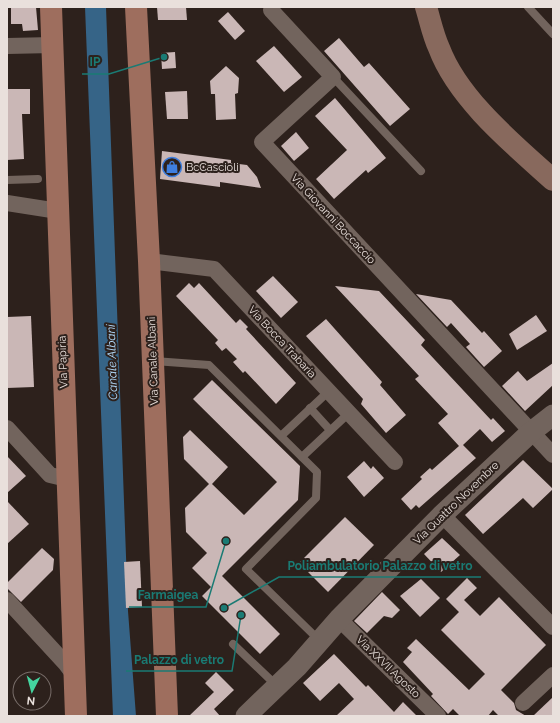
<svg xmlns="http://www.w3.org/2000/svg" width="560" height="723" viewBox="0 0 560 723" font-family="Raleway,sans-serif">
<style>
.water{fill:#366487}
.building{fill:#cab7b6}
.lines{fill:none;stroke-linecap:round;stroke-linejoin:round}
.service{stroke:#72645d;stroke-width:8}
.minor{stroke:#72645d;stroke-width:16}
.tertiary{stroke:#72645d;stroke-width:21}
.secondary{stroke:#88695d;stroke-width:22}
.primary{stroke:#9e6e5e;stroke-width:22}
.labels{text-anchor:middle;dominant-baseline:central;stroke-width:4;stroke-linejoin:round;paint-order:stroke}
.poi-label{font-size:11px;fill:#e9e0dc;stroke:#2d211c;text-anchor:start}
.street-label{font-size:11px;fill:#e9e0dc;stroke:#2d211c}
.water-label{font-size:12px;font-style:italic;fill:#b4ddfe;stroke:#2d211c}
.leader{fill:none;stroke:#1a7b74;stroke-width:1.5}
.callout-dot{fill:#1a7b74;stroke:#2d211c;stroke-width:1.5}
.callout-label{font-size:12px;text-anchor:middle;font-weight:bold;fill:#1a7b74;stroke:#2d211c;stroke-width:4;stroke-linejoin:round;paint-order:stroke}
</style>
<rect width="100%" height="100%" fill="#2d211c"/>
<polygon class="water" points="85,7 106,7 128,611 136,716 113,716"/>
<g class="building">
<polygon points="36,7 38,30 23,31 22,24 11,24 11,8"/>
<polygon points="157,7 186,7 187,20 158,20"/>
<polygon points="228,12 245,31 235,40 218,21"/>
<polygon points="339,38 364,67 369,63 410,109 390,126 324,51"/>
<polygon points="274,46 302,77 284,92 256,61"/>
<polygon points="175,52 176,68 162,69 161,53"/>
<polygon points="226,66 239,78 238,93 235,94 236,119 216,120 215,94 211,94 210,81"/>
<polygon points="7,89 30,89 30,114 22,114 24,159 7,160"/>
<polygon points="187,91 188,119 167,119 165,92"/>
<polygon points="335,98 386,158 368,173 366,170 334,199 316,179 347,150 315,116"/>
<polygon points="296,132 309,148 294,161 281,146"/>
<polygon points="162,151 231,160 231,163 247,165 257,177 261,188 220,182 220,187 160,179"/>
<polygon points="273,276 298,302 281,318 256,291"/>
<polygon points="189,283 194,288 199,283 236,323 240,319 248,327 246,329 296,383 276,404 245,371 243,373 233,362 237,359 226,348 222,351 215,343 218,340 176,296"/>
<polygon points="335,286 379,291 425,340 421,345 491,420 493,418 505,431 492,442 480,429 463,445 476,458 419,508 416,505 411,510 401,499 422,479 420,477 430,468 432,470 459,446 438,423 448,414 415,379 419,376"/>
<polygon points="416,294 451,300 482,333 484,331 502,351 484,367 466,347 470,344 451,323 447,327"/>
<polygon points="536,315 547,331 517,350 509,334"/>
<polygon points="31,316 34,387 7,388 7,317"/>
<polygon points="326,319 382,382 380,385 406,415 386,433 361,404 363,399 306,336"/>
<polygon points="553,363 553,385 525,411 502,386 518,371 527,381"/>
<polygon points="212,380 300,466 298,500 222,576 280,634 260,654 202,596 211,587 192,568 207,553 186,532 185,508 209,484 184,459 183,437 190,430 228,467 212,484 244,515 277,482 193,399"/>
<polygon points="7,456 26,476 7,493"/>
<polygon points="523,460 553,489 533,508 523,498 483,534 465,515"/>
<polygon points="364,461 371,469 373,466 384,478 364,497 347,477"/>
<polygon points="7,501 29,524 7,544"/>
<polygon points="345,517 374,545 328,592 299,563"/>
<polygon points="442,538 460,555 441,572 424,554"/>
<polygon points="42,548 54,559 53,570 21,602 7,588 7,583"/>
<polygon points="140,561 142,607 126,608 124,562"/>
<polygon points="467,578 477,588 464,600 480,616 499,597 546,645 501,690 514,703 516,710 526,716 499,716 493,710 488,716 460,716 453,709 448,714 431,696 433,694 403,662 412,652 407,648 416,639 469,690 485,674 441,630 459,612 446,599"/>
<polygon points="421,579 440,598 420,617 400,596"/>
<polygon points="382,592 400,610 392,618 384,616 367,633 354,621"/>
<polygon points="334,654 366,687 368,685 394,712 403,702 417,716 336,716 354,699 339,683 320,701 303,683"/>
<polygon points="216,672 234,690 214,709 220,716 189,716 214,692 205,683"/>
<polygon points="553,697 553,716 533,716"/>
</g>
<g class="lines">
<g class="service">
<polyline points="528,7 553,34"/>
<polyline points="333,77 421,171"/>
<polyline points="7,180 38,179"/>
<polyline points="154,361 209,365 317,472 316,498 246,569 320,641"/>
<polyline points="310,408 330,430"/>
<polyline points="281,436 329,391"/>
<polyline points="302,457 349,413"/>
<polyline points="233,644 277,686"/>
</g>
<g class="minor">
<polyline points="271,10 333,77 262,142 553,455"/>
<polyline points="7,46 53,45"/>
<polyline points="7,203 58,211"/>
<polyline points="149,261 214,269 395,462"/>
<polyline points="7,428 50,475 67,479"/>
<polyline points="442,515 553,627"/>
<polyline points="7,600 65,663 74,675"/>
<polyline points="339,619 438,716"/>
<polyline points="523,703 553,675"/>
</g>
<polyline class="tertiary" points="246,716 297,667 339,619 442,515 530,433 553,415"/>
<path class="secondary" d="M426,7C430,20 433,35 439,48C458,99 513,144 553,180"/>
<g class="primary">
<polyline points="51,7 76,716"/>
<polyline points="136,7 149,261 167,716"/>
</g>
</g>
<defs>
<symbol id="shop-ring" viewBox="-11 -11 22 22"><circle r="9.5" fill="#2d211c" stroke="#3f7fe0" stroke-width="1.5"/><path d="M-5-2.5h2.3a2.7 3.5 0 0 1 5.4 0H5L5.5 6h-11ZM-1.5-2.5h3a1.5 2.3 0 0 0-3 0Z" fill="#3f7fe0"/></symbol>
</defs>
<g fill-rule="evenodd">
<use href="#shop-ring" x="161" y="156" width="22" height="22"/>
</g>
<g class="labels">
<g class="poi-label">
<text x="186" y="167">BcCascioli</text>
</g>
<g class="street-label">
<text transform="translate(333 219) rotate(47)">Via Giovanni Boccaccio</text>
<text transform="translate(282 342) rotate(47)">Via Bocca Trabaria</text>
<text transform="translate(153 361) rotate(-92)">Via Canale Albani</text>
<text transform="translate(63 362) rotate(-92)">Via Papiria</text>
<text transform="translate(456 503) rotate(-44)">Via Quattro Novembre</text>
<text transform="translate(388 667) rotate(44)">Via XXVII Agosto</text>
</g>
<g class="water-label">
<text transform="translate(112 362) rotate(-92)">Canale Albani</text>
</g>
</g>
<path class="leader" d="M164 57L109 74H82M224 608L279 577H481M226 541L206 607H129M241 615L232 671H126"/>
<g class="callout-dot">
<circle cx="164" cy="57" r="4"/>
<circle cx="224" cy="608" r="4"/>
<circle cx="226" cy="541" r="4"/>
<circle cx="241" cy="615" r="4"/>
</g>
<g class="callout-label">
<text x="95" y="66">IP</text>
<text x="380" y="570">Poliambulatorio Palazzo di vetro</text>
<text x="168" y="599">Farmaigea</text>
<text x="179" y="664">Palazzo di vetro</text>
</g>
<rect width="560" height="723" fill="none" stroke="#e9e0dc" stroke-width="16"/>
<g transform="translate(32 691) rotate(186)"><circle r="19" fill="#2d211c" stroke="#786d69"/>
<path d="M0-3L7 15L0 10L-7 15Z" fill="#44d49f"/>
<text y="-6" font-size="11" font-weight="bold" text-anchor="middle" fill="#e9e0dc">N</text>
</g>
</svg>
